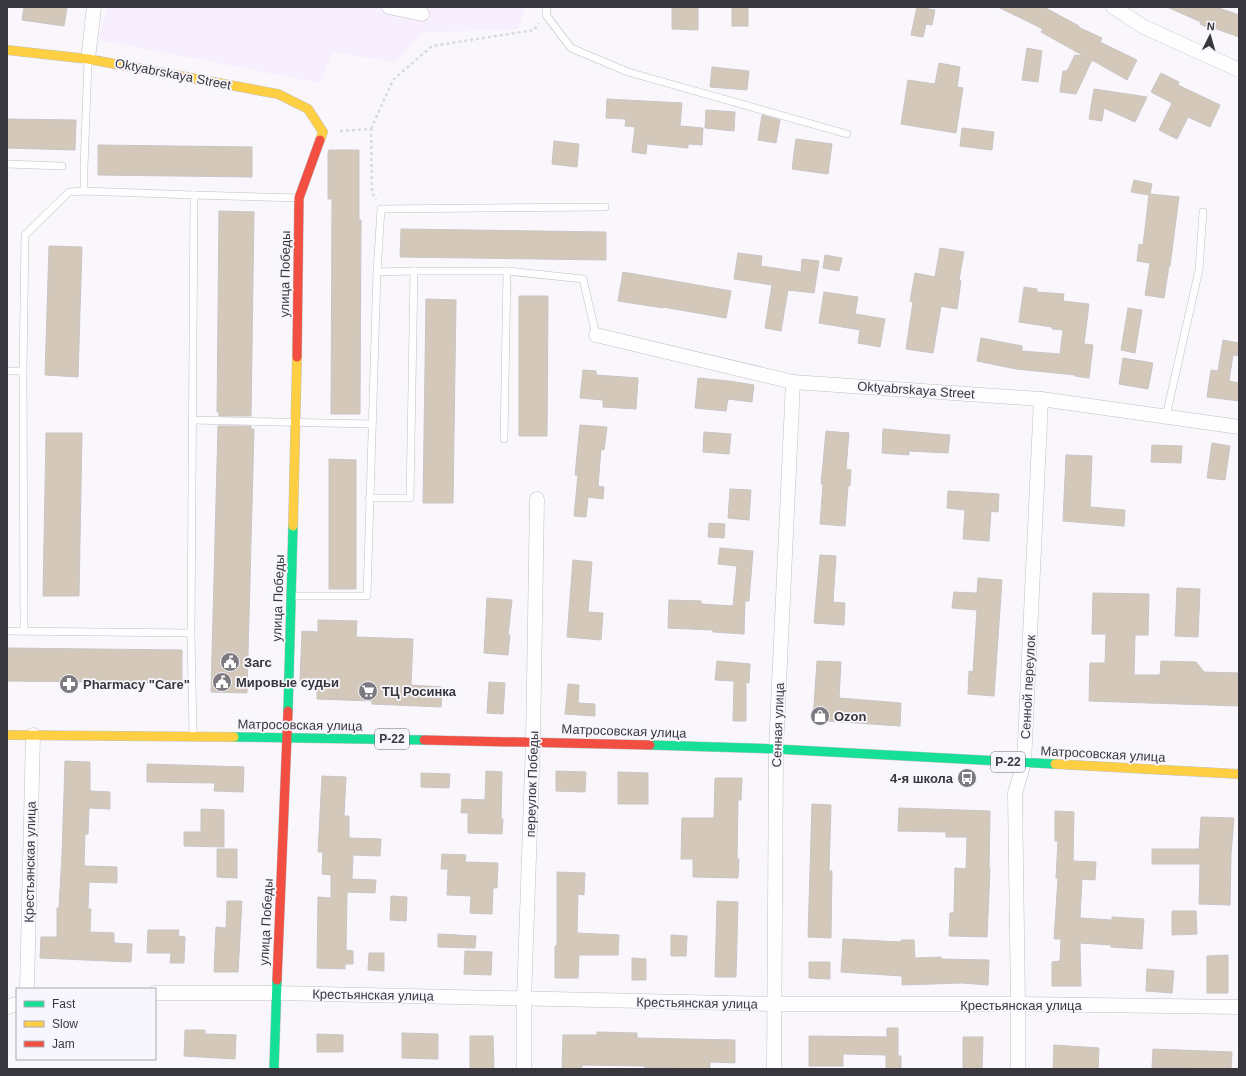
<svg xmlns="http://www.w3.org/2000/svg" width="1246" height="1076" viewBox="0 0 1246 1076" font-family="Arial,sans-serif">
<style>
.industrial{fill:#f7effd}
.building{fill:#d3c8b9;stroke:#c8c5c4}
.lines{fill:none;stroke-linecap:round;stroke-linejoin:round}
.lane-casing{stroke:#c1c0c4;stroke-width:8}
.street-casing{stroke:#c1c0c4;stroke-width:15}
.fast-casing{stroke:#c1c0c4;stroke-width:10}
.slow-casing{stroke:#c1c0c4;stroke-width:10}
.jam-casing{stroke:#c1c0c4;stroke-width:10}
.path{stroke:#dadadc;stroke-width:2.5;stroke-dasharray:3 3;stroke-linecap:butt}
.lane{stroke:#fefeff;stroke-width:7}
.street{stroke:#fefeff;stroke-width:14}
.fast{stroke:#16e098;stroke-width:9}
.slow{stroke:#ffcf43;stroke-width:9}
.jam{stroke:#f24e42;stroke-width:9}
.labels{text-anchor:middle;dominant-baseline:central;stroke-width:3.5;stroke-linejoin:round;paint-order:stroke}
.shield{fill:#f8f6fd;stroke:#727077;stroke-width:1}
.shield-label{font-size:12px;font-weight:bold;fill:#39373e}
.street-label{font-size:13px;fill:#39373e;stroke:#f8f6fd}
.poi-label{font-size:13px;font-weight:bold;fill:#39373e;stroke:#f8f6fd;text-anchor:start}
</style>
<rect width="100%" height="100%" fill="#f9f7fc"/>
<polygon class="industrial" points="107,7 525,7 518,30 422,32 396,63 333,52 320,83 99,40"/>
<g class="building">
<polygon points="24,7 67,7 64,26 22,20"/>
<polygon points="672,7 698,7 698,30 672,29"/>
<rect x="732" y="7" width="16" height="19"/>
<polygon points="917,7 935,10 932,25 926,24 923,37 911,35"/>
<polygon points="998,7 1044,7 1079,26 1078,27 1102,38 1100,42 1137,60 1127,80 1092,60 1076,94 1060,92 1063,71 1067,71 1075,55 1084,56 1041,32 1043,29"/>
<polygon points="1167,7 1216,7 1239,15 1239,37 1211,27 1211,29 1200,24 1201,22"/>
<polygon points="1027,48 1042,51 1038,82 1022,80"/>
<polygon points="939,63 960,67 957,87 963,88 956,133 901,124 908,80 935,84"/>
<polygon points="712,67 749,71 747,90 710,87"/>
<polygon points="1161,73 1179,82 1178,85 1220,105 1210,127 1188,117 1177,139 1159,130 1172,103 1151,92"/>
<polygon points="1094,89 1147,97 1135,122 1104,108 1102,121 1089,119"/>
<polygon points="607,99 682,103 680,126 703,128 702,145 688,144 688,148 647,144 646,154 632,152 635,127 625,126 626,119 606,118"/>
<polygon points="706,110 735,112 734,131 705,128"/>
<polygon points="762,115 780,120 776,143 758,140"/>
<polygon points="7,119 76,120 75,150 7,148"/>
<polygon points="962,128 994,132 992,150 960,146"/>
<polygon points="796,139 832,144 828,174 792,169"/>
<polygon points="554,141 579,144 577,167 552,164"/>
<polygon points="98,145 252,147 252,177 98,175"/>
<polygon points="329,150 359,150 359,220 361,220 360,414 331,414 332,199 328,199 328,153"/>
<polygon points="1134,180 1152,184 1150,194 1179,197 1170,266 1169,266 1164,298 1145,295 1150,263 1137,261 1139,244 1143,245 1149,195 1131,192"/>
<polygon points="219,211 254,212 251,416 219,416 219,412 217,412"/>
<polygon points="401,229 606,232 606,260 400,257"/>
<polygon points="49,246 82,247 78,377 45,375"/>
<polygon points="940,248 964,252 959,280 961,281 957,309 941,306 933,353 906,349 913,302 910,301 915,273 935,277"/>
<polygon points="738,253 762,256 761,266 801,272 802,259 819,261 814,293 788,290 781,331 765,328 772,285 734,279"/>
<polygon points="825,255 842,258 839,271 823,268"/>
<polygon points="623,272 731,291 726,318 663,307 663,308 618,301"/>
<polygon points="1024,287 1037,289 1037,292 1064,294 1063,301 1089,304 1084,344 1093,345 1089,378 1075,376 1075,375 1016,369 977,361 981,338 1022,346 1022,351 1060,354 1063,330 1052,329 1052,327 1019,322"/>
<polygon points="824,292 858,297 855,314 885,319 880,347 858,343 860,330 819,323"/>
<polygon points="519,296 548,296 547,436 519,436"/>
<polygon points="426,299 456,300 453,503 423,503"/>
<polygon points="1128,308 1142,310 1135,353 1121,350"/>
<polygon points="1223,340 1239,343 1237,356 1233,355 1229,381 1239,383 1239,401 1207,397 1211,370 1218,371"/>
<polygon points="1123,358 1153,363 1148,389 1119,384"/>
<polygon points="583,370 596,371 596,375 638,378 636,409 603,407 603,400 580,398"/>
<polygon points="698,378 729,381 754,385 752,402 728,399 726,411 695,408"/>
<polygon points="580,425 607,427 604,450 601,449 598,486 604,487 603,499 588,497 586,517 574,516 578,475 575,475"/>
<polygon points="218,426 251,426 251,429 254,429 247,693 211,692"/>
<polygon points="883,429 950,435 948,453 909,451 909,455 882,453"/>
<polygon points="826,431 849,433 846,469 851,470 850,486 848,486 845,526 820,524 823,484 821,484"/>
<polygon points="704,432 731,434 729,454 703,452"/>
<polygon points="46,433 82,433 79,596 43,596"/>
<polygon points="1212,443 1230,446 1225,480 1207,478"/>
<polygon points="1152,445 1182,446 1181,463 1151,462"/>
<polygon points="1066,455 1092,456 1090,507 1125,510 1124,526 1063,521"/>
<polygon points="329,459 356,460 356,589 329,589"/>
<polygon points="730,489 751,490 749,520 728,518"/>
<polygon points="948,491 999,494 998,512 991,511 989,541 963,539 965,510 947,508"/>
<polygon points="709,523 725,524 724,538 708,537"/>
<polygon points="720,548 753,551 749,601 745,601 744,634 713,632 713,630 668,628 669,600 701,601 701,604 733,606 737,566 718,564"/>
<polygon points="820,555 836,556 833,602 845,603 844,625 814,623"/>
<polygon points="573,560 592,562 588,612 603,613 601,640 567,637"/>
<polygon points="978,578 1002,580 994,696 968,694 969,671 973,672 977,610 952,608 954,592 977,593"/>
<polygon points="1177,588 1200,589 1198,637 1175,636"/>
<polygon points="1093,593 1149,594 1148,635 1135,635 1134,675 1160,675 1161,661 1196,662 1204,672 1239,673 1239,706 1089,701 1090,663 1105,663 1106,634 1092,634"/>
<polygon points="487,598 512,600 508,635 510,635 508,655 484,653"/>
<polygon points="318,620 357,621 356,637 413,639 411,685 442,687 441,707 372,704 372,701 317,699 317,681 300,681 302,631 318,632"/>
<polygon points="7,648 182,650 182,683 7,681"/>
<polygon points="717,661 750,664 749,683 746,682 746,721 733,721 734,681 715,680"/>
<polygon points="817,661 841,662 839,698 901,703 900,726 813,720"/>
<polygon points="489,682 505,683 503,714 487,713"/>
<polygon points="568,684 579,685 578,703 595,704 595,716 565,714"/>
<polygon points="65,761 90,762 90,791 110,792 110,809 89,808 88,834 85,834 84,866 117,867 117,883 89,882 88,909 91,909 90,932 114,933 114,943 132,944 131,962 40,958 41,937 57,937 57,908 59,908 62,854"/>
<polygon points="147,764 244,767 243,792 214,791 215,783 147,782"/>
<polygon points="486,771 502,772 501,819 503,819 502,834 468,833 468,813 461,813 462,799 485,800"/>
<polygon points="556,771 586,772 585,792 556,791"/>
<polygon points="618,772 648,773 648,804 618,804"/>
<polygon points="421,773 450,774 449,788 421,787"/>
<polygon points="322,776 346,777 344,816 349,816 349,838 381,839 380,856 353,855 352,879 376,880 375,893 347,892 346,950 353,951 353,964 345,964 345,969 317,968 318,897 331,898 331,875 322,874 323,852 318,852"/>
<polygon points="715,778 742,778 741,800 738,800 737,859 739,859 738,878 693,877 693,859 681,859 682,818 714,818"/>
<polygon points="812,804 831,805 829,871 832,871 831,938 808,937"/>
<polygon points="899,808 990,811 989,869 990,869 987,937 949,936 950,913 954,913 955,868 966,869 967,837 946,837 946,832 898,831"/>
<polygon points="201,809 224,810 224,847 184,846 184,832 201,832"/>
<polygon points="1055,811 1074,812 1073,861 1096,862 1095,880 1082,879 1080,918 1112,920 1112,917 1144,919 1142,949 1111,947 1111,945 1080,943 1081,986 1052,986 1052,962 1060,961 1061,939 1054,939 1058,878 1056,878 1058,841 1055,841"/>
<polygon points="1201,817 1234,818 1231,854 1230,905 1199,904 1200,864 1152,864 1152,849 1199,849"/>
<polygon points="217,849 237,849 237,878 217,877"/>
<polygon points="442,854 466,855 465,862 498,863 497,888 493,888 492,914 470,913 471,896 447,895 448,869 441,869"/>
<polygon points="557,872 585,873 584,895 578,894 577,933 619,935 618,955 579,955 578,978 555,978 555,946 557,946"/>
<polygon points="391,896 407,897 406,921 390,920"/>
<polygon points="227,901 242,901 238,972 214,972 216,927 226,928"/>
<polygon points="717,901 738,902 736,977 715,977"/>
<polygon points="1172,911 1196,911 1197,934 1172,935"/>
<polygon points="148,930 179,930 178,936 185,937 184,963 170,963 171,953 147,953"/>
<polygon points="438,934 476,936 475,948 438,947"/>
<polygon points="671,935 687,936 686,956 671,956"/>
<polygon points="843,939 901,942 901,940 914,940 915,958 941,957 942,959 989,960 988,985 962,983 902,985 902,976 841,972"/>
<polygon points="465,951 492,952 491,975 464,974"/>
<polygon points="369,953 384,953 384,971 368,970"/>
<polygon points="1228,955 1228,993 1207,993 1207,956"/>
<polygon points="632,958 646,959 646,980 632,980"/>
<polygon points="809,962 830,962 830,979 809,978"/>
<polygon points="1147,969 1174,971 1172,993 1146,991"/>
<polygon points="887,1028 898,1028 898,1056 901,1056 901,1069 886,1069 886,1055 843,1054 843,1066 809,1066 809,1036 887,1037"/>
<polygon points="185,1030 205,1030 205,1034 236,1035 235,1059 184,1056"/>
<polygon points="597,1032 637,1033 637,1038 735,1040 735,1063 710,1062 710,1069 645,1068 645,1066 582,1065 582,1069 562,1069 563,1035 597,1035"/>
<polygon points="402,1033 438,1034 438,1059 402,1058"/>
<polygon points="317,1034 343,1035 343,1052 317,1052"/>
<polygon points="470,1036 493,1036 494,1069 470,1069"/>
<polygon points="963,1037 983,1037 982,1069 963,1069"/>
<polygon points="1054,1045 1099,1048 1098,1069 1053,1069"/>
<polygon points="1153,1049 1232,1052 1231,1069 1152,1068"/>
</g>
<g class="lines">
<defs>
<g id="lane">
<polyline points="547,7 546,15 571,48 628,72 847,134"/>
<polyline points="7,164 62,166"/>
<polyline points="84,191 84,167 88,61"/>
<polyline points="194,195 298,198"/>
<polyline points="377,272 414,271"/>
<polyline points="7,371 23,371 25,235 69,192 84,191 194,195 191,633 7,631"/>
<polyline points="23,371 24,631"/>
<polyline points="1166,416 1199,270 1203,212"/>
<polyline points="192,420 371,424"/>
<polyline points="504,439 507,271"/>
<polyline points="369,498 410,498 414,271 507,271 583,279 596,335"/>
<polyline points="293,596 367,596 377,272 381,209 605,207"/>
<polyline points="191,633 193,734"/>
</g>
<g id="street">
<polyline points="389,7 422,14"/>
<polyline points="1113,7 1144,27 1239,70"/>
<polyline points="88,59 94,7"/>
<polyline points="596,335 793,382 1041,399 1239,427"/>
<polyline points="27,989 33,735"/>
<polyline points="155,993 276,993 775,1004 1018,1004 1239,1007"/>
<polyline points="7,1007 17,1004"/>
<polyline points="524,1069 524,999 533,742 537,499"/>
<polyline points="774,1069 776,749 793,382"/>
<polyline points="1018,1069 1018,1004 1015,793 1024,763 1041,399"/>
</g>
<g id="fast">
<polyline points="288,711 293,526"/>
<polyline points="234,737 424,740"/>
<polyline points="650,745 776,749 1055,764"/>
<polyline points="274,1069 277,980"/>
</g>
<g id="slow">
<polyline points="7,50 88,59 278,94 308,109 323,132 320,140"/>
<polyline points="293,526 297,357"/>
<polyline points="7,735 234,737"/>
<polyline points="1055,764 1239,774"/>
</g>
<g id="jam">
<polyline points="297,357 299,198 320,140"/>
<polyline points="424,740 650,745"/>
<polyline points="277,980 288,711"/>
</g>
</defs>
<use href="#lane" class="lane-casing"/>
<use href="#street" class="street-casing"/>
<use href="#fast" class="fast-casing"/>
<use href="#slow" class="slow-casing"/>
<use href="#jam" class="jam-casing"/>
<g class="path">
<polyline points="371,129 393,80 432,46 534,30 539,23"/>
<polyline points="340,131 371,129 372,193 376,200"/>
</g>
<use href="#lane" class="lane"/>
<use href="#street" class="street"/>
<use href="#fast" class="fast"/>
<use href="#slow" class="slow"/>
<use href="#jam" class="jam"/>
</g>
<defs>
<symbol id="civic-disc" viewBox="-11 -11 22 22"><circle r="9.5" fill="#7c7a80" stroke="#f8f6fd"/><path d="M-.6-6.5H3V-4.5H.6V-3L4-1V1h2V6H-6V1h2V-1L-.6-3ZM-1.2 2.5V6h2.4V2.5Z" fill="#fff"/></symbol>
<symbol id="pharmacy-disc" viewBox="-11 -11 22 22"><circle r="9.5" fill="#7c7a80" stroke="#f8f6fd"/><path d="M-2-6h4v4h4v4h-4v4h-4v-4h-4v-4h4Z" fill="#fff"/></symbol>
<symbol id="supermarket-disc" viewBox="-11 -11 22 22"><circle r="9.5" fill="#7c7a80" stroke="#f8f6fd"/><path d="M-6-5.5h2.5l.6 2H6L4.5 2H-2.5L-4.4-4H-6ZM-1.5 3.2a1.3 1.3 0 1 0 .1 0ZM3 3.2a1.3 1.3 0 1 0 .1 0Z" fill="#fff"/></symbol>
<symbol id="shop-disc" viewBox="-11 -11 22 22"><circle r="9.5" fill="#7c7a80" stroke="#f8f6fd"/><path d="M-5-2.5h2.3a2.7 3.5 0 0 1 5.4 0H5L5.5 6h-11ZM-1.5-2.5h3a1.5 2.3 0 0 0-3 0Z" fill="#fff"/></symbol>
<symbol id="bus-disc" viewBox="-11 -11 22 22"><circle r="9.5" fill="#7c7a80" stroke="#f8f6fd"/><path d="M-5-6H5V4H4V6H2V4H-2V6H-4V4H-5ZM-3.5-4V0h7V-4ZM-3.5 1.2v1.5H-2V1.2ZM2 1.2v1.5H3.5V1.2Z" fill="#fff"/></symbol>
</defs>
<g fill-rule="evenodd">
<use href="#civic-disc" x="219" y="651" width="22" height="22"/>
<use href="#civic-disc" x="211" y="671" width="22" height="22"/>
<use href="#pharmacy-disc" x="58" y="673" width="22" height="22"/>
<use href="#supermarket-disc" x="357" y="680" width="22" height="22"/>
<use href="#shop-disc" x="809" y="705" width="22" height="22"/>
<use href="#bus-disc" x="956" y="767" width="22" height="22"/>
</g>
<g class="labels">
<g class="shield">
<rect x="375" y="729" width="34" height="20" rx="3"/>
<rect x="991" y="752" width="34" height="20" rx="3"/>
</g>
<g class="shield-label">
<text x="392" y="739">Р-22</text>
<text x="1008" y="762">Р-22</text>
</g>
<g class="street-label">
<text transform="translate(173 74) rotate(11)">Oktyabrskaya Street</text>
<text transform="translate(285 274) rotate(-89)">улица Победы</text>
<text transform="translate(916 390) rotate(4)">Oktyabrskaya Street</text>
<text transform="translate(278 598) rotate(-88)">улица Победы</text>
<text transform="translate(1028 687) rotate(-87)">Сенной переулок</text>
<text transform="translate(300 725) rotate(1)">Матросовская улица</text>
<text transform="translate(778 725) rotate(-88)">Сенная улица</text>
<text transform="translate(624 731) rotate(2)">Матросовская улица</text>
<text transform="translate(1103 754) rotate(3)">Матросовская улица</text>
<text transform="translate(532 784) rotate(-88)">переулок Победы</text>
<text transform="translate(30 862) rotate(-89)">Крестьянская улица</text>
<text transform="translate(266 922) rotate(-87)">улица Победы</text>
<text transform="translate(373 995) rotate(1)">Крестьянская улица</text>
<text transform="translate(697 1003) rotate(1)">Крестьянская улица</text>
<text x="1021" y="1005">Крестьянская улица</text>
</g>
<g class="poi-label">
<text x="244" y="662">Загс</text>
<text x="236" y="682">Мировые судьи</text>
<text x="83" y="684">Pharmacy "Care"</text>
<text x="382" y="691">ТЦ Росинка</text>
<text x="834" y="716">Ozon</text>
<text x="953" y="778" text-anchor="end">4-я школа</text>
</g>
</g>
<rect width="1246" height="1076" fill="none" stroke="#39373e" stroke-width="16"/>
<rect x="16" y="988" width="140" height="72" fill="#f8f6fd" stroke="#acaab1"/>
<rect x="24" y="1001" width="20" height="6" fill="#16e098" stroke="#acaab1"/>
<text x="52" y="1008" font-size="12" fill="#39373e">Fast</text>
<rect x="24" y="1021" width="20" height="6" fill="#ffcf43" stroke="#acaab1"/>
<text x="52" y="1028" font-size="12" fill="#39373e">Slow</text>
<rect x="24" y="1041" width="20" height="6" fill="#f24e42" stroke="#acaab1"/>
<text x="52" y="1048" font-size="12" fill="#39373e">Jam</text>
<g transform="translate(1210 36) rotate(5)" stroke="#f8f6fd" stroke-width="3" paint-order="stroke">
<path d="M0-3L7 15L0 10L-7 15Z" fill="#39373e"/>
<text y="-6" font-size="11" font-weight="bold" text-anchor="middle" fill="#39373e">N</text>
</g>
</svg>
